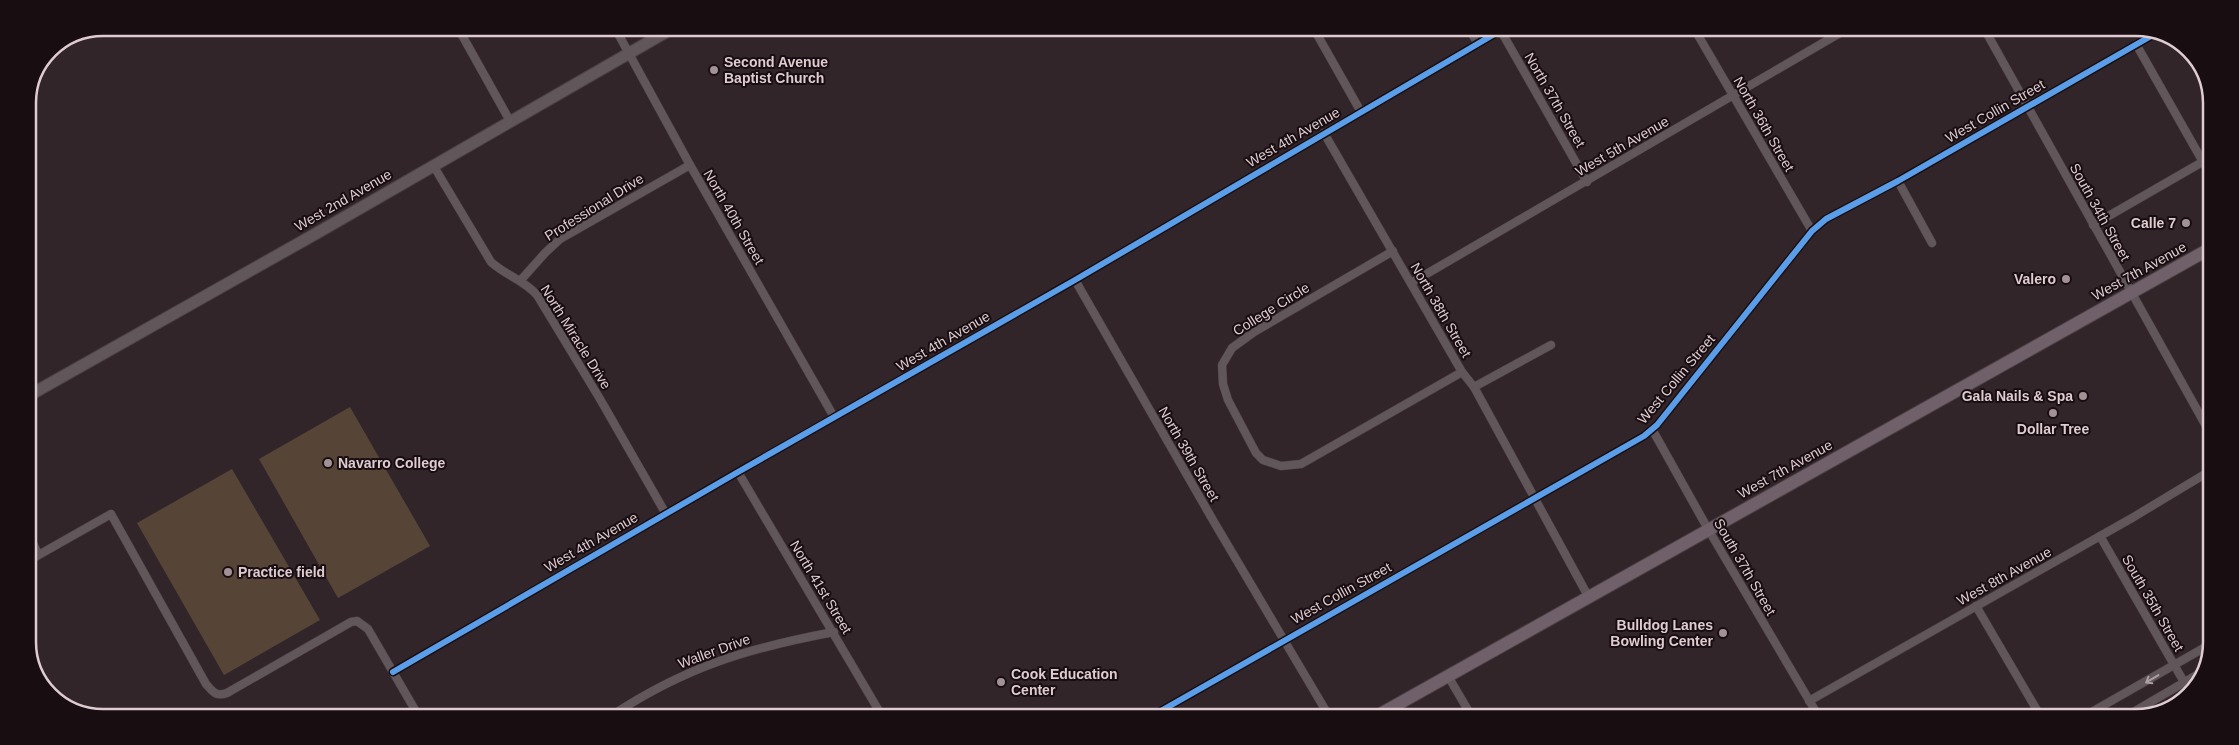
<svg xmlns="http://www.w3.org/2000/svg" width="2239" height="745" viewBox="0 0 2239 745" font-family="Arial,sans-serif">
<style>
.green{fill:#564537}
.lines{fill:none;stroke-linecap:round;stroke-linejoin:round}
.street-casing{stroke:#4c4044;stroke-width:9}
.secondary-casing{stroke:#4c4044;stroke-width:13}
.primary-casing{stroke:#4c4044;stroke-width:14}
.street{stroke:#615659;stroke-width:8}
.secondary{stroke:#615659;stroke-width:11}
.primary{stroke:#6f606a;stroke-width:12}
.cycleway-casing{stroke:#180d10;stroke-width:9}
.cycleway{stroke:#5a9eea;stroke-width:6}
.oneway{stroke:#ac9da1}
.poi-dot{fill:#a29296;stroke:#180d10;stroke-width:2}
.labels{text-anchor:middle;dominant-baseline:central;stroke-width:4;stroke-linejoin:round;paint-order:stroke}
.poi-label{font-size:14px;font-weight:bold;fill:#deccd1;stroke:#180d10;text-anchor:start}
.street-label{font-size:14px;fill:#deccd1;stroke:#180d10}
.rim{fill:none;stroke:#deccd1;stroke-width:2.5}
</style>
<rect width="100%" height="100%" fill="#322529"/>
<g class="green">
<polygon points="350,407 430,546 338,598 259,459"/>
<polygon points="232,469 320,620 224,675 137,523"/>
</g>
<g class="lines">
<defs>
<g id="street">
<polyline points="458,28 510,121"/>
<polyline points="615,28 690,165 834,417"/>
<polyline points="1314,29 1361,112"/>
<polyline points="1469,29 1478,44"/>
<polyline points="1695,30 1812,231"/>
<polyline points="1985,30 2210,433"/>
<polyline points="1501,31 1587,182"/>
<polyline points="2136,44 2211,176"/>
<polyline points="1324,133 1462,372 1474,387 1588,596"/>
<path d="M433,165L491,262C505,275 524,280 537,295L600,399L666,514"/>
<polyline points="1898,181 1932,243"/>
<polyline points="2093,225 2211,157"/>
<polyline points="1393,251 1254,332 1232,348 1222,365 1223,384 1228,400 1256,453 1263,460 1281,466 1301,464 1462,372"/>
<polyline points="1075,280 1214,522 1329,716"/>
<polyline points="520,281 545,253 560,239 690,165"/>
<polyline points="1411,283 1845,30"/>
<polyline points="1474,387 1551,345"/>
<polyline points="1652,429 1708,529 1819,717"/>
<polyline points="738,472 882,716"/>
<polyline points="28,533 38,554"/>
<polyline points="2100,536 2184,682"/>
<path d="M28,561L111,514L206,684C213,692 216,697 227,693L351,622L357,621L368,629L418,715"/>
<polyline points="1976,606 2041,717"/>
<polyline points="393,672 738,472 1075,280 1503,29"/>
<polyline points="1448,676 1472,717"/>
<polyline points="1809,701 2132,518 2210,471"/>
<path d="M611,716C685,667 748,648 834,632"/>
<polyline points="1152,716 1644,436 1657,425 1812,231 1826,219 1898,181 2158,32"/>
<polyline points="2083,717 2209,645"/>
<polyline points="2125,717 2202,672"/>
</g>
<polyline id="secondary" points="28,396 317,233 673,28"/>
<polyline id="primary" points="1375,717 2211,248"/>
</defs>
<use href="#street" class="street-casing"/>
<use href="#secondary" class="secondary-casing"/>
<use href="#primary" class="primary-casing"/>
<use href="#street" class="street"/>
<use href="#secondary" class="secondary"/>
<use href="#primary" class="primary"/>
<defs>
<g id="cycleway">
<polyline points="393,672 738,472 1075,280 1503,29"/>
<polyline points="1152,716 1644,436 1657,425 1812,231 1826,219 1898,181 2158,32"/>
</g>
</defs>
<use href="#cycleway" class="cycleway-casing"/>
<use href="#cycleway" class="cycleway"/>
</g>
<defs><path id="oneway-shaft" d="M-6 0H5M1.5-3L5.5 0L1.5 3" fill="none" stroke-width="1.6" stroke-linecap="round" stroke-linejoin="round" transform="scale(1.25)"/></defs>
<use class="oneway" href="#oneway-shaft" transform="translate(2152 679) rotate(149)"/>
<g class="poi-dot">
<circle cx="714" cy="70" r="5"/>
<circle cx="2186" cy="223" r="5"/>
<circle cx="2066" cy="279" r="5"/>
<circle cx="2083" cy="396" r="5"/>
<circle cx="2053" cy="413" r="5"/>
<circle cx="328" cy="463" r="5"/>
<circle cx="228" cy="572" r="5"/>
<circle cx="1723" cy="633" r="5"/>
<circle cx="1001" cy="682" r="5"/>
</g>
<g class="labels">
<g class="poi-label">
<text x="724" y="62">Second Avenue<tspan x="724" dy="16">Baptist Church</tspan></text>
<text x="2176" y="223" text-anchor="end">Calle 7</text>
<text x="2056" y="279" text-anchor="end">Valero</text>
<text x="2073" y="396" text-anchor="end">Gala Nails &amp; Spa</text>
<text x="2053" y="429" text-anchor="middle">Dollar Tree</text>
<text x="338" y="463">Navarro College</text>
<text x="238" y="572">Practice field</text>
<text x="1713" y="625" text-anchor="end">Bulldog Lanes<tspan x="1713" dy="16">Bowling Center</tspan></text>
<text x="1011" y="674">Cook Education<tspan x="1011" dy="16">Center</tspan></text>
</g>
<g class="street-label">
<text transform="translate(1555 100) rotate(60)">North 37th Street</text>
<text transform="translate(1995 111) rotate(-30)">West Collin Street</text>
<text transform="translate(1764 124) rotate(60)">North 36th Street</text>
<text transform="translate(1293 137) rotate(-30)">West 4th Avenue</text>
<text transform="translate(1622 146) rotate(-30)">West 5th Avenue</text>
<text transform="translate(343 200) rotate(-30)">West 2nd Avenue</text>
<text transform="translate(594 207) rotate(-32)">Professional Drive</text>
<text transform="translate(2100 212) rotate(61)">South 34th Street</text>
<text transform="translate(734 217) rotate(60)">North 40th Street</text>
<text transform="translate(2139 271) rotate(-29)">West 7th Avenue</text>
<text transform="translate(1271 309) rotate(-32)">College Circle</text>
<text transform="translate(1441 310) rotate(60)">North 38th Street</text>
<text transform="translate(576 337) rotate(58)">North Miracle Drive</text>
<text transform="translate(943 341) rotate(-30)">West 4th Avenue</text>
<text transform="translate(1676 379) rotate(-50)">West Collin Street</text>
<text transform="translate(1189 454) rotate(60)">North 39th Street</text>
<text transform="translate(1785 469) rotate(-29)">West 7th Avenue</text>
<text transform="translate(591 542) rotate(-30)">West 4th Avenue</text>
<text transform="translate(1745 567) rotate(60)">South 37th Street</text>
<text transform="translate(2004 576) rotate(-29)">West 8th Avenue</text>
<text transform="translate(821 587) rotate(59)">North 41st Street</text>
<text transform="translate(1341 593) rotate(-29)">West Collin Street</text>
<text transform="translate(2153 603) rotate(60)">South 35th Street</text>
<text transform="translate(714 651) rotate(-20)">Waller Drive</text>
</g>
</g>
<path d="M0 0H2239V745H0ZM103 36H2136A67 67 0 0 1 2203 103V642A67 67 0 0 1 2136 709H103A67 67 0 0 1 36 642V103A67 67 0 0 1 103 36Z" fill="#180d10" fill-rule="evenodd"/>
<path class="rim" d="M103 36H2136A67 67 0 0 1 2203 103V642A67 67 0 0 1 2136 709H103A67 67 0 0 1 36 642V103A67 67 0 0 1 103 36Z"/>
</svg>
